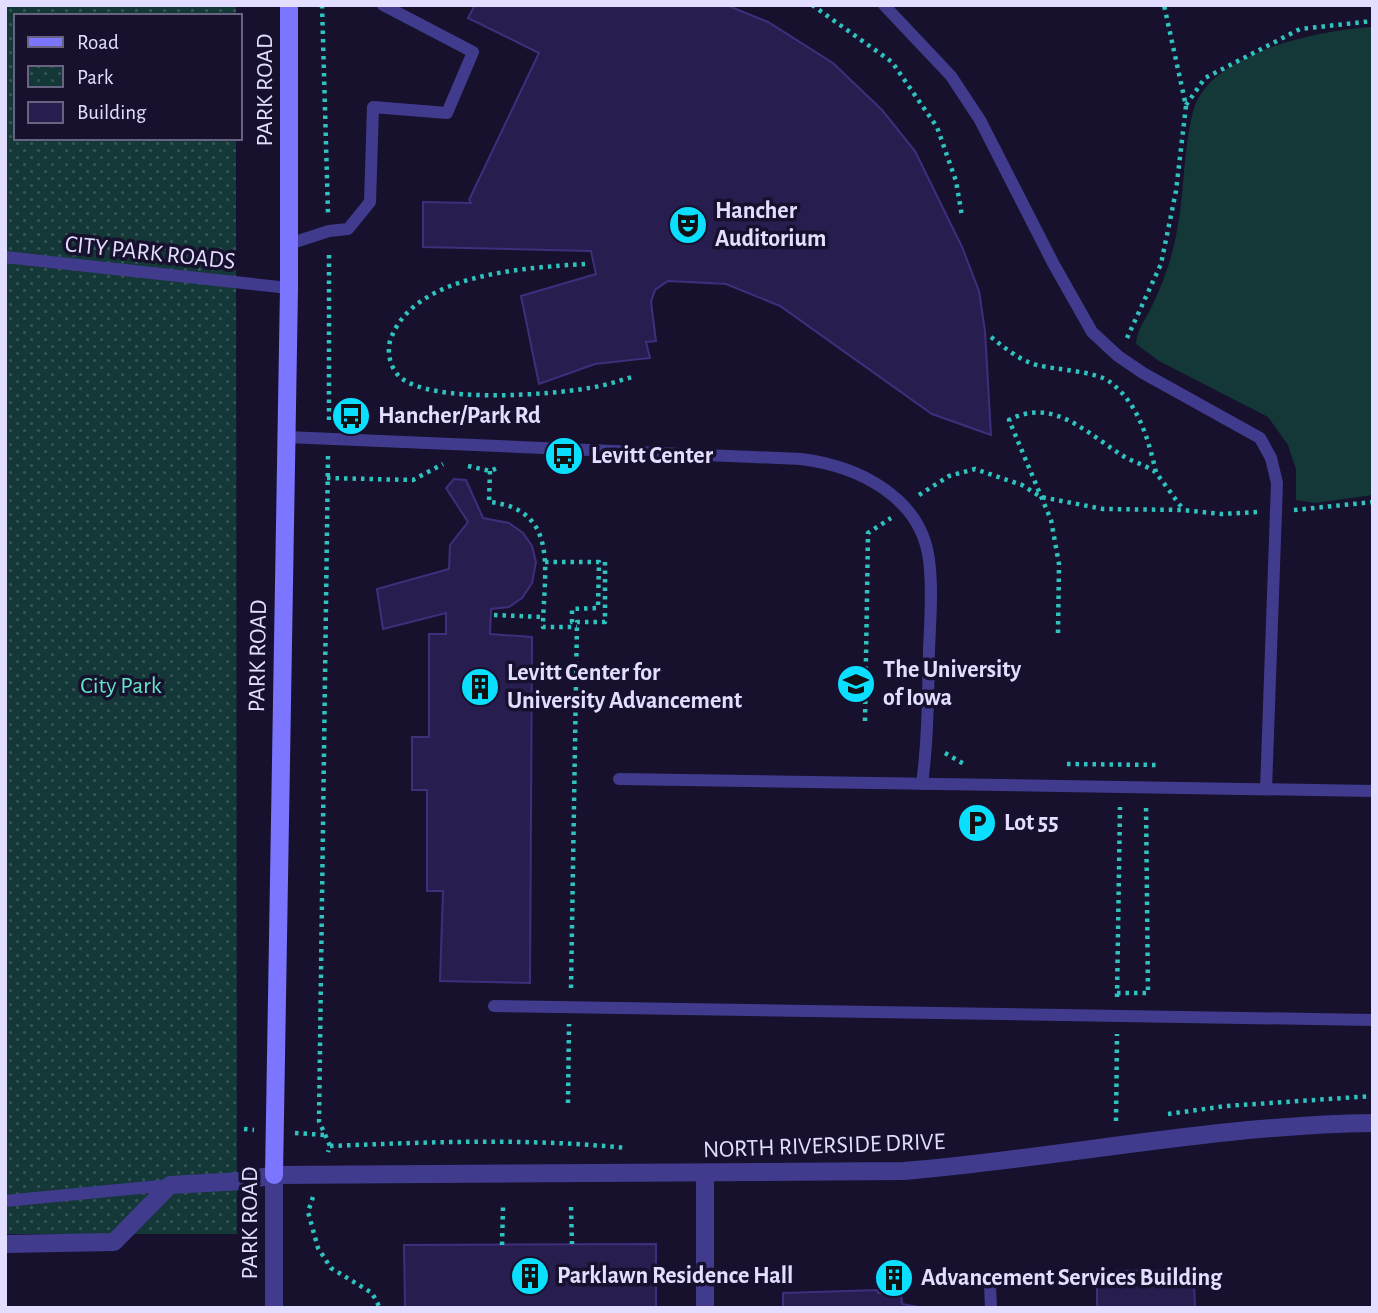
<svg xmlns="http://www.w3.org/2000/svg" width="1378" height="1313" viewBox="0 0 1378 1313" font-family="'Alegreya Sans',sans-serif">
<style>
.grass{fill:#143838}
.park{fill:url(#park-dots)}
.building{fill:#281d4f;stroke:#402e7c;stroke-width:2}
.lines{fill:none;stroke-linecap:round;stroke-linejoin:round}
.path{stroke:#2ec3be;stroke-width:4.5;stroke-dasharray:3.5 5;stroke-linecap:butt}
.service{stroke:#413b8e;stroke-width:12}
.minor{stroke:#413b8e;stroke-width:18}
.tertiary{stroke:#413b8e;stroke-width:18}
.secondary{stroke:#7c75ff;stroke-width:18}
.labels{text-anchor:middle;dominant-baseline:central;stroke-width:7;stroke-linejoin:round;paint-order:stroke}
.street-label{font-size:24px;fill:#e3deff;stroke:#17112e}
.poi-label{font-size:24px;font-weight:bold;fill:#e3deff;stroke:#17112e;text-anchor:start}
.park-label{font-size:24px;fill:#64e4c8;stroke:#17112e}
</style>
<defs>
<pattern id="park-dots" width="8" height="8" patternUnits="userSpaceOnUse" patternTransform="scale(1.75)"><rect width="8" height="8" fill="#143838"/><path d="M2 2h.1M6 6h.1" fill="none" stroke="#365456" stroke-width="1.8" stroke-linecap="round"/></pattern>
</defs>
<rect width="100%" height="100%" fill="#17112e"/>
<path class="grass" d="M1373,27V495L1315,503L1296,500V469L1288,445L1268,417L1159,361L1136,344C1137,330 1144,322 1150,310C1160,290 1169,267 1174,245C1185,201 1182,155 1193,112C1208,52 1320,30 1373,27Z"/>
<polygon class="park" points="5,5 236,5 236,16 16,16 16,138 236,138 237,1234 5,1234"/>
<g class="building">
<polygon points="475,5 726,5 768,22 833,63 882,110 915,151 962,247 979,291 985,331 991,435 932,414 780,306 726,284 668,281 655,290 651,302 656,341 646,342 650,358 595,364 539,384 521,296 596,274 591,251 423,247 423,202 471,203 469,200 539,53 468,18"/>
<polygon points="454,479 466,480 483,518 509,523 523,533 532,546 536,562 532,583 522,598 509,607 491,609 490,634 532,637 530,983 440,981 443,891 427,891 427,790 412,790 412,737 429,737 429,634 446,634 446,613 383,629 377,589 449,569 450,545 468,522 446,488"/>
<polygon points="656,1244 656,1308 405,1308 404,1245"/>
<polygon points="899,1265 902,1304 924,1308 783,1308 783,1293 878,1290 878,1293 888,1293 887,1266"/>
<polygon points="1180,1270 1180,1285 1194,1285 1195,1308 1097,1308 1097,1283 1113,1283 1113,1271"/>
</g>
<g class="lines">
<g class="path">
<polyline points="322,5 328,213"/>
<polyline points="812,5 892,62 937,127 956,181 962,216"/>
<polyline points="1186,105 1205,78 1300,29 1373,21"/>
<path d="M585,264C525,268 416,273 391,338C386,351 390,368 400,377C431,404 550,395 589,388C605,386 620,380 636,376"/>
<path d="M991,337C1005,348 1019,360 1037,365C1056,370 1096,371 1110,382C1139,404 1148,439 1156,472"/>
<polyline points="1127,338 1161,264 1176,191 1186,106 1164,5"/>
<polyline points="329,420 329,250"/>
<polyline points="328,456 319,1121 330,1146 328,1152"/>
<polyline points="468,466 490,471 500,467"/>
<path d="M490,471L489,502C562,509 543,576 543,627H577"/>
<polyline points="327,478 413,480 443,464"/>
<polyline points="919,495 949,476 975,469 1022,485 1041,497 1103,509 1183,510 1221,514 1257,512"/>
<polyline points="1294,510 1373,502"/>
<polyline points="545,562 599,562 598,608 572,609 572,622 577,622"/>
<polyline points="494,615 543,617"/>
<path d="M1058,633L1059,564L1051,520L1009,420C1052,397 1086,432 1120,454C1130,461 1143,464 1154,471C1158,474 1177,502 1183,509"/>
<polyline points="865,721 868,533 891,518"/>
<polyline points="945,753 964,764"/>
<polyline points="1067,764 1160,765"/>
<polyline points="571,988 577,622 605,622 605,559"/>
<polyline points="1117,993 1148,993 1146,805"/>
<polyline points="1117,997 1120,807"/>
<polyline points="568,1103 569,1024"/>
<polyline points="1168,1114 1226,1106 1373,1096"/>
<polyline points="1116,1121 1117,1034"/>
<polyline points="244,1129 254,1130"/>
<polyline points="295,1133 325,1135"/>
<path d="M330,1146C429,1142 528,1138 626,1148"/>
<polyline points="313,1197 308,1212 318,1248 331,1268 372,1293 380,1308"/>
<polyline points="571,1207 572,1244"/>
<polyline points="502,1245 503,1207"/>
</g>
<g class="service">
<polyline points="884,5 951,76 980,120 1053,263 1092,332 1118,356 1143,373 1260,438 1271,458 1277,483 1266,789"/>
<polyline points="289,244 329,231 348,229 370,202 373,107 447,113 473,52 383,5"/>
<polyline points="5,257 289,288"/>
<path d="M286,437L801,459C857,466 921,496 929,560C933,590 930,621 929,651C928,695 928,740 922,784"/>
<polyline points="619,779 1373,791"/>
<polyline points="494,1006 1373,1020"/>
<polyline points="5,1201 170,1185"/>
<polyline points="990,1285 991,1308"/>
</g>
<g class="minor">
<polyline points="705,1174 705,1308"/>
<polyline points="5,1244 114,1242 170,1185 242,1181 274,1175"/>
</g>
<path class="tertiary" d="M274,1308V1175L904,1171C1060,1158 1215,1125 1373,1123"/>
<polyline class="secondary" points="274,1175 289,288 289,5"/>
</g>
<defs>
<symbol id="theatre-disc" viewBox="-11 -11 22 22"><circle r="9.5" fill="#0adfff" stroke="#17112e"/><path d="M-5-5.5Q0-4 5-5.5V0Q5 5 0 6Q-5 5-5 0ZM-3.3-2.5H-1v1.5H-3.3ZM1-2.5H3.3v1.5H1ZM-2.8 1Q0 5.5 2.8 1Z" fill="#111"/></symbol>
<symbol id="bus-disc" viewBox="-11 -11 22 22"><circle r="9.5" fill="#0adfff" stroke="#17112e"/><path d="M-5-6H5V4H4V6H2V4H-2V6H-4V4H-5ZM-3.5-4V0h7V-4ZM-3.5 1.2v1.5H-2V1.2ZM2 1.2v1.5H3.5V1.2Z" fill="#111"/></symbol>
<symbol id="university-disc" viewBox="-11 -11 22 22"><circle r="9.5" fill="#0adfff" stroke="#17112e"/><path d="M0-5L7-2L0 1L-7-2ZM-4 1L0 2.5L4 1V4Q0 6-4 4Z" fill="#111"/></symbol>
<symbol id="building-disc" viewBox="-11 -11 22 22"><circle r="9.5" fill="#0adfff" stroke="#17112e"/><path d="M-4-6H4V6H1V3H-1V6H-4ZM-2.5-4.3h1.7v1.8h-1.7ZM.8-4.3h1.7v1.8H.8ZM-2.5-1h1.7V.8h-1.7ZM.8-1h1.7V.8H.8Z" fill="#111"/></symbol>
<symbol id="parking-disc" viewBox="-11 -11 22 22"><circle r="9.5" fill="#0adfff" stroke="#17112e"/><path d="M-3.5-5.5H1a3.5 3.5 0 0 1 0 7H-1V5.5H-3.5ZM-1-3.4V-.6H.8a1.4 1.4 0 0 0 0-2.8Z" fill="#111"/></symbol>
</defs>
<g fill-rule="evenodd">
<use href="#theatre-disc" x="666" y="203" width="44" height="44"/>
<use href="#bus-disc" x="329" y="394" width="44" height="44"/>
<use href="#bus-disc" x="542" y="434" width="44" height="44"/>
<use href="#university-disc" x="834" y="662" width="44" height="44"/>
<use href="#building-disc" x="458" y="665" width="44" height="44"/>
<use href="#parking-disc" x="955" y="801" width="44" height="44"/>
<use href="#building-disc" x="508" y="1254" width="44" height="44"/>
<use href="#building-disc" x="872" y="1256" width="44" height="44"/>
</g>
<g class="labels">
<g class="street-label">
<text transform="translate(265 90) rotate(-90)">PARK ROAD</text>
<text transform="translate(150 253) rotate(6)">CITY PARK ROADS</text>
<text transform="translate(258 656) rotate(-89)">PARK ROAD</text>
<text transform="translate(824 1146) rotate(-2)">NORTH RIVERSIDE DRIVE</text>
<text transform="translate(250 1223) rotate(-90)">PARK ROAD</text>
</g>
<g class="poi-label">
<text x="715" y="211">Hancher<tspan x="715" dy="28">Auditorium</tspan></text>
<text x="378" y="416">Hancher/Park Rd</text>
<text x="591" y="456">Levitt Center</text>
<text x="883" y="670">The University<tspan x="883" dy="28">of Iowa</tspan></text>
<text x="507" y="673">Levitt Center for<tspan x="507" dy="28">University Advancement</tspan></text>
<text x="1004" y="823">Lot 55</text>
<text x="557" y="1276">Parklawn Residence Hall</text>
<text x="921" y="1278">Advancement Services Building</text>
</g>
<g class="park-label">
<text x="121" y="686">City Park</text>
</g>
</g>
<rect width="1378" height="1313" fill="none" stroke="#e3deff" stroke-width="14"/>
<rect x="14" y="14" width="228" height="126" fill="#17112e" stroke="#696382" stroke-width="2"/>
<rect x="28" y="37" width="35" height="10" fill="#7c75ff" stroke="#696382" stroke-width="2"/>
<text x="77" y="49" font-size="21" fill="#e3deff">Road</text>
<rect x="28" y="66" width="35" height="21" fill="url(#park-dots)" stroke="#696382" stroke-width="2"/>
<text x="77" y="84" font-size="21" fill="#e3deff">Park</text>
<rect x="28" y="102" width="35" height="21" fill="#281d4f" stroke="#696382" stroke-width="2"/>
<text x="77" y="119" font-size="21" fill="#e3deff">Building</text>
</svg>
